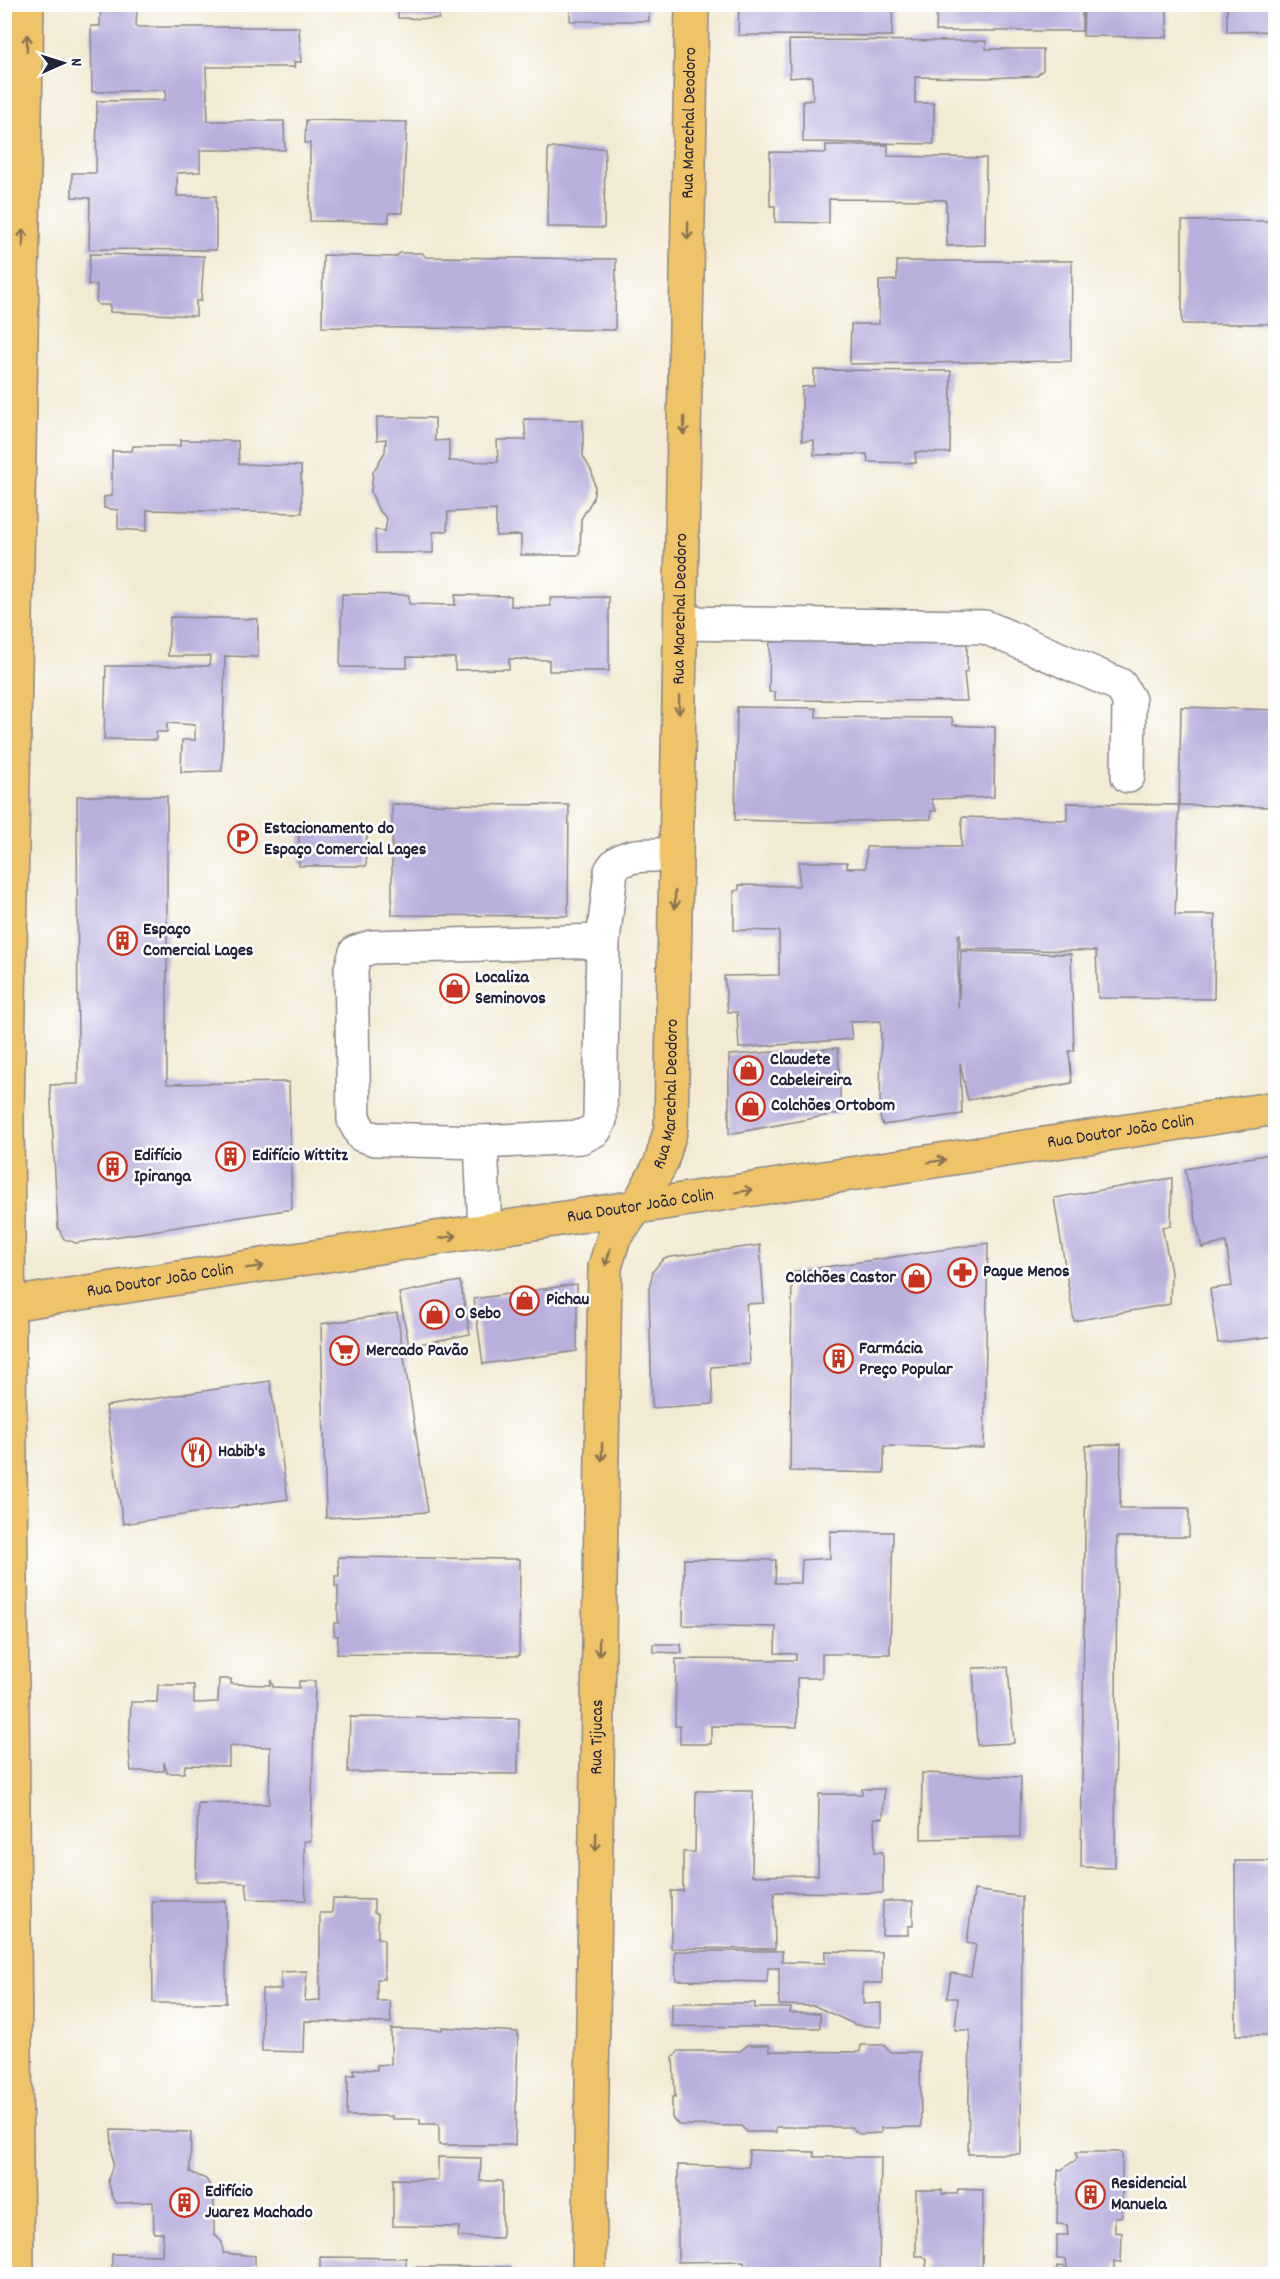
<svg xmlns="http://www.w3.org/2000/svg" width="1280" height="2279" viewBox="0 0 1280 2279" font-family="Dekko,sans-serif">
<style>
.building{fill:#b8afdd}
.lines{fill:none;stroke-linecap:round;stroke-linejoin:round}
.minor-casing{stroke:#8a8687;stroke-width:36}
.major-casing{stroke:#8a8687;stroke-width:36}
.minor{stroke:#fff;stroke-width:33}
.major{stroke:#efc469;stroke-width:33}
.oneway{stroke:#887352}
.labels{text-anchor:middle;dominant-baseline:central;stroke-width:5;stroke-linejoin:round;paint-order:stroke}
.street-label{font-size:18px;fill:#22223b;stroke:#fff}
.poi-label{font-size:18px;font-weight:bold;fill:#22223b;stroke:#fff;text-anchor:start}
</style>
<rect width="100%" height="100%" fill="#fff"/>
<filter id="ink" filterUnits="userSpaceOnUse"><feTurbulence type="fractalNoise" baseFrequency=".0167" numOctaves="2"/><feDisplacementMap in="SourceGraphic" scale="12" xChannelSelector="R" yChannelSelector="G"/><feConvolveMatrix kernelMatrix="1 2 1 2 8 2 1 2 1" color-interpolation-filters="sRGB"/></filter>
<filter id="wash" filterUnits="userSpaceOnUse"><feTurbulence type="fractalNoise" baseFrequency=".008" numOctaves="4" result="noise"/><feDisplacementMap in="SourceGraphic" scale="24" xChannelSelector="R" yChannelSelector="G"/><feGaussianBlur stdDeviation="1.35" result="paint"/><feColorMatrix in="noise" values="0 0 0 0 0 0 0 0 0 0 0 0 0 0 0 0 0 1.4 0 .05"/><feComposite in="paint" operator="in"/></filter>
<g filter="url(#wash)">
<rect width="100%" height="100%" fill="#f2ead3"/>
<g id="blocks">
<g class="building">
<polygon points="101,4 170,4 170,7 137,7 136,27 299,27 301,62 294,62 295,67 206,67 208,121 284,121 285,150 200,150 200,172 177,173 177,196 216,196 216,250 89,249 90,198 72,197 72,173 96,173 97,101 165,100 166,90 92,92 91,26 100,26"/>
<polygon points="398,4 440,4 439,19 398,18"/>
<rect x="570" y="4" width="79" height="17"/>
<polygon points="739,4 893,4 892,36 738,35"/>
<polygon points="937,4 1082,4 1082,31 936,31"/>
<polygon points="1227,4 1276,4 1276,31 1227,32"/>
<polygon points="1084,5 1167,5 1167,37 1083,36"/>
<polygon points="789,40 986,41 986,49 1043,49 1043,70 1036,76 986,78 915,77 915,103 934,103 934,144 803,142 803,101 813,100 812,76 790,78"/>
<polygon points="306,120 407,122 402,213 389,213 389,222 310,221 310,143 305,143"/>
<polygon points="826,145 888,145 888,156 986,158 985,245 947,246 946,200 829,199 829,223 775,222 775,206 770,206 770,152 826,153"/>
<polygon points="548,148 605,148 604,228 547,227"/>
<rect x="1182" y="221" width="94" height="103"/>
<polygon points="400,253 422,253 426,257 616,259 615,330 322,327 323,255 395,257"/>
<polygon points="90,254 204,256 201,301 196,301 196,316 110,312 110,305 99,305 96,302 97,285 88,285"/>
<polygon points="897,261 1072,261 1071,361 850,364 851,324 879,324 879,281 897,280"/>
<polygon points="814,370 951,371 950,453 915,452 916,463 868,462 867,454 814,455 814,440 802,441 802,387 814,386"/>
<polygon points="377,417 435,418 435,441 449,440 449,461 498,462 497,440 526,440 524,419 583,420 583,456 592,472 595,487 593,499 581,519 580,555 521,555 521,535 496,536 496,510 448,512 447,531 433,532 433,553 376,553 375,530 385,531 387,519 378,509 371,492 373,472 385,452 386,439 377,440"/>
<polygon points="180,440 238,441 239,464 301,466 302,513 147,510 147,531 118,529 118,510 104,508 104,497 112,496 112,451 132,451 133,446 180,446"/>
<polygon points="342,594 409,595 409,604 455,605 455,595 511,596 511,606 534,607 551,606 550,598 609,597 609,671 549,671 549,660 509,659 509,669 455,670 455,658 407,657 407,668 340,667"/>
<polygon points="170,617 258,619 258,657 225,656 222,771 181,772 182,740 195,740 195,725 167,723 167,732 156,732 156,740 104,739 106,666 209,666 210,656 168,656"/>
<polygon points="776,634 838,635 838,643 870,643 870,635 967,637 967,672 964,673 967,701 775,700 775,692 769,692 770,642 776,642"/>
<polygon points="737,707 816,708 816,717 952,718 953,725 995,727 994,797 931,799 936,811 931,811 931,819 814,822 735,820"/>
<polygon points="1181,707 1276,710 1276,807 1179,805"/>
<polygon points="77,796 167,796 167,1084 289,1082 292,1209 76,1243 64,1239 58,1228 50,1085 78,1084"/>
<polygon points="1067,803 1179,805 1175,915 1215,915 1214,999 1098,998 1096,951 960,949 960,934 958,935 958,1009 961,951 1071,954 1074,1051 1069,1051 1072,1083 968,1100 960,1063 962,1114 883,1125 880,1117 881,1021 850,1022 852,1039 739,1048 737,1012 728,1012 724,976 779,975 779,931 734,930 734,891 739,890 739,885 799,886 799,862 847,862 847,868 866,868 866,847 961,847 962,817 1067,820"/>
<polygon points="392,804 569,805 568,916 392,915"/>
<polygon points="299,827 367,827 366,866 299,866"/>
<polygon points="838,1048 841,1113 729,1134 729,1055"/>
<polygon points="1276,1153 1276,1290 1273,1290 1276,1336 1218,1343 1210,1289 1232,1286 1226,1242 1202,1248 1185,1169"/>
<polygon points="1172,1178 1171,1226 1162,1227 1171,1272 1170,1304 1074,1321 1054,1198"/>
<polygon points="988,1243 984,1448 884,1446 884,1473 790,1471 792,1272"/>
<polygon points="760,1245 764,1303 746,1304 750,1364 711,1367 713,1404 652,1408 649,1289 653,1271 664,1258"/>
<polygon points="460,1281 470,1334 409,1346 399,1293"/>
<polygon points="577,1284 577,1351 483,1364 474,1299"/>
<polygon points="397,1313 428,1512 326,1518 321,1324"/>
<polygon points="270,1381 288,1499 123,1524 106,1406"/>
<polygon points="1121,1444 1120,1508 1189,1508 1189,1537 1117,1537 1115,1868 1081,1867 1086,1446"/>
<polygon points="830,1531 893,1532 890,1654 822,1654 822,1678 797,1678 797,1727 711,1726 711,1744 680,1744 680,1726 675,1726 676,1659 796,1660 796,1654 775,1653 776,1627 683,1625 684,1559 776,1560 775,1583 801,1583 802,1560 830,1558"/>
<polygon points="338,1557 520,1559 519,1656 337,1654 338,1636 334,1635 334,1623 338,1623 338,1587 335,1586 335,1576 339,1576"/>
<polygon points="653,1644 681,1644 682,1653 653,1652"/>
<polygon points="1008,1667 1014,1743 977,1745 973,1668"/>
<polygon points="219,1679 231,1679 231,1684 270,1685 271,1680 273,1687 299,1688 299,1681 315,1681 311,1841 304,1841 306,1900 248,1899 246,1883 196,1881 198,1803 269,1804 270,1747 229,1746 229,1766 185,1765 184,1773 167,1773 164,1762 164,1771 131,1771 129,1750 131,1702 157,1702 158,1685 194,1685 194,1703 218,1702"/>
<polygon points="350,1717 519,1719 518,1774 348,1772"/>
<polygon points="922,1773 1021,1777 1020,1837 921,1839"/>
<polygon points="862,1789 884,1789 883,1818 874,1818 875,1852 883,1852 883,1893 774,1892 775,1949 671,1948 671,1891 683,1891 683,1852 695,1852 696,1791 753,1791 752,1876 818,1875 819,1794 862,1794"/>
<polygon points="1235,1861 1276,1861 1276,2035 1236,2035"/>
<polygon points="974,1890 1022,1897 1021,2154 968,2154 970,2030 955,2030 958,1998 947,1998 951,1973 971,1976 976,1945 967,1943"/>
<polygon points="333,1899 374,1900 374,1913 378,1914 378,1938 384,1939 384,1979 377,1979 377,2001 390,2001 391,2023 305,2021 304,2052 262,2051 262,1989 281,1989 281,1972 307,1971 305,2001 320,2000 320,1913 332,1913"/>
<polygon points="152,1901 226,1901 226,2003 153,2003"/>
<polygon points="883,1901 913,1901 913,1926 908,1926 908,1935 882,1935"/>
<polygon points="675,1951 782,1951 782,1962 825,1963 825,1951 882,1952 882,1983 863,1983 863,2004 881,2003 881,2027 856,2025 815,2006 779,2005 779,1968 768,1968 767,1982 676,1980"/>
<polygon points="672,2003 755,2003 755,2008 791,2008 790,2013 820,2013 820,2028 672,2026"/>
<polygon points="442,2027 518,2032 515,2145 439,2145 439,2124 420,2124 420,2119 392,2119 392,2116 347,2116 348,2075 355,2075 354,2069 377,2070 377,2065 391,2064 391,2029 442,2030"/>
<polygon points="748,2045 769,2045 770,2051 860,2052 861,2045 884,2045 890,2052 920,2052 921,2127 881,2128 881,2133 859,2134 851,2127 776,2127 776,2132 747,2132 741,2126 679,2125 672,2118 672,2097 675,2097 673,2057 679,2051 740,2051"/>
<polygon points="111,2130 191,2132 190,2172 206,2179 214,2192 214,2234 222,2242 223,2253 255,2256 255,2274 112,2274 112,2254 162,2255 163,2233 154,2233 153,2202 116,2203 112,2195 108,2181 113,2164"/>
<polygon points="749,2150 814,2152 814,2157 881,2157 879,2274 745,2274 744,2261 678,2262 678,2165 748,2167"/>
<polygon points="1076,2152 1122,2152 1122,2217 1115,2217 1115,2232 1122,2233 1121,2262 1114,2262 1114,2274 1057,2274 1057,2266 1067,2267 1066,2259 1057,2259 1057,2235 1068,2235 1067,2225 1057,2224 1058,2169 1061,2170 1077,2159"/>
<polygon points="438,2157 481,2158 480,2181 502,2181 502,2238 458,2237 459,2227 393,2226 393,2179 438,2180"/>
<polygon points="958,2189 983,2190 982,2274 925,2274 927,2260 923,2256 916,2256 916,2190 942,2190 942,2194 957,2194"/>
<polygon points="320,2257 406,2258 406,2274 320,2274"/>
<rect x="413" y="2267" width="97" height="7"/>
</g>
</g>
</g>
<g filter="url(#ink)">
<use href="#blocks" fill-opacity="0" stroke="#8a8687" stroke-width="1.5"/>
<g class="lines">
<defs>
<g id="minor">
<polyline points="681,623 985,627 1120,685 1129,700 1128,776"/>
<polyline points="481,1142 581,1137 595,1130 600,1120 603,941"/>
<path d="M485,1231L481,1142L375,1139L362,1135L354,1120L351,969L356,952L372,947L603,941L611,871C622,850 655,856 676,855"/>
</g>
<g id="major">
<path id="s1" d="M4,1305L1276,1108"/>
<polyline points="17,2274 7,1117 27,4"/>
<path id="s2" d="M589,2274L605,1267L614,1237L637,1207L661,1163L671,1128L692,4"/>
</g>
</defs>
<use href="#minor" class="minor-casing"/>
<use href="#major" class="major-casing"/>
<use href="#minor" class="minor"/>
<use href="#major" class="major"/>
</g>
<defs><path id="oneway-shaft" d="M-6 0H5M1.5-3L5.5 0L1.5 3" fill="none" stroke-width="1.6" stroke-linecap="round" stroke-linejoin="round" transform="scale(1.5)"/></defs>
<g class="oneway">
<use href="#oneway-shaft" transform="translate(27 43) rotate(-89)"/>
<use href="#oneway-shaft" transform="translate(688 231) rotate(91)"/>
<use href="#oneway-shaft" transform="translate(23 238) rotate(-89)"/>
<use href="#oneway-shaft" transform="translate(684 426) rotate(91)"/>
<use href="#oneway-shaft" transform="translate(679 705) rotate(91)"/>
<use href="#oneway-shaft" transform="translate(675 900) rotate(91)"/>
<use href="#oneway-shaft" transform="translate(937 1161) rotate(-9)"/>
<use href="#oneway-shaft" transform="translate(744 1191) rotate(-9)"/>
<use href="#oneway-shaft" transform="translate(448 1237) rotate(-9)"/>
<use href="#oneway-shaft" transform="translate(608 1257) rotate(106)"/>
<use href="#oneway-shaft" transform="translate(255 1267) rotate(-9)"/>
<use href="#oneway-shaft" transform="translate(602 1452) rotate(91)"/>
<use href="#oneway-shaft" transform="translate(599 1647) rotate(91)"/>
<use href="#oneway-shaft" transform="translate(596 1842) rotate(91)"/>
</g>
</g>
<defs>
<symbol id="parking-ring" viewBox="-11 -11 22 22"><circle r="9.5" fill="#fff" stroke="#c8321e" stroke-width="1.5"/><path d="M-3.5-5.5H1a3.5 3.5 0 0 1 0 7H-1V5.5H-3.5ZM-1-3.4V-.6H.8a1.4 1.4 0 0 0 0-2.8Z" fill="#c8321e"/></symbol>
<symbol id="building-ring" viewBox="-11 -11 22 22"><circle r="9.5" fill="#fff" stroke="#c8321e" stroke-width="1.5"/><path d="M-4-6H4V6H1V3H-1V6H-4ZM-2.5-4.3h1.7v1.8h-1.7ZM.8-4.3h1.7v1.8H.8ZM-2.5-1h1.7V.8h-1.7ZM.8-1h1.7V.8H.8Z" fill="#c8321e"/></symbol>
<symbol id="shop-ring" viewBox="-11 -11 22 22"><circle r="9.5" fill="#fff" stroke="#c8321e" stroke-width="1.5"/><path d="M-5-2.5h2.3a2.7 3.5 0 0 1 5.4 0H5L5.5 6h-11ZM-1.5-2.5h3a1.5 2.3 0 0 0-3 0Z" fill="#c8321e"/></symbol>
<symbol id="pharmacy-ring" viewBox="-11 -11 22 22"><circle r="9.5" fill="#fff" stroke="#c8321e" stroke-width="1.5"/><path d="M-2-6h4v4h4v4h-4v4h-4v-4h-4v-4h4Z" fill="#c8321e"/></symbol>
<symbol id="supermarket-ring" viewBox="-11 -11 22 22"><circle r="9.5" fill="#fff" stroke="#c8321e" stroke-width="1.5"/><path d="M-6-5.5h2.5l.6 2H6L4.5 2H-2.5L-4.4-4H-6ZM-1.5 3.2a1.3 1.3 0 1 0 .1 0ZM3 3.2a1.3 1.3 0 1 0 .1 0Z" fill="#c8321e"/></symbol>
<symbol id="restaurant-ring" viewBox="-11 -11 22 22"><circle r="9.5" fill="#fff" stroke="#c8321e" stroke-width="1.5"/><path d="M-5-6h1v4h1v-4h1v4h1v-4h1v5L-1.5 .5V6h-2V.5L-5-1ZM5-6V6H3V1.5H1.5Q1.5-4 5-6Z" fill="#c8321e"/></symbol>
</defs>
<g fill-rule="evenodd">
<use href="#parking-ring" x="226" y="822" width="33" height="33"/>
<use href="#building-ring" x="106" y="924" width="33" height="33"/>
<use href="#shop-ring" x="438" y="972" width="33" height="33"/>
<use href="#shop-ring" x="732" y="1054" width="33" height="33"/>
<use href="#shop-ring" x="734" y="1090" width="33" height="33"/>
<use href="#building-ring" x="214" y="1140" width="33" height="33"/>
<use href="#building-ring" x="96" y="1150" width="33" height="33"/>
<use href="#pharmacy-ring" x="946" y="1256" width="33" height="33"/>
<use href="#shop-ring" x="900" y="1262" width="33" height="33"/>
<use href="#shop-ring" x="508" y="1284" width="33" height="33"/>
<use href="#shop-ring" x="418" y="1298" width="33" height="33"/>
<use href="#supermarket-ring" x="328" y="1334" width="33" height="33"/>
<use href="#building-ring" x="822" y="1342" width="33" height="33"/>
<use href="#restaurant-ring" x="180" y="1436" width="33" height="33"/>
<use href="#building-ring" x="1074" y="2178" width="33" height="33"/>
<use href="#building-ring" x="168" y="2186" width="33" height="33"/>
</g>
<g class="labels">
<g class="street-label">
<text stroke="none"><textPath href="#s2" startOffset="2168">Rua Marechal Deodoro</textPath></text>
<text stroke="none"><textPath href="#s2" startOffset="1682">Rua Marechal Deodoro</textPath></text>
<text stroke="none"><textPath href="#s2" startOffset="1196">Rua Marechal Deodoro</textPath></text>
<text stroke="none"><textPath href="#s1" startOffset="1130">Rua Doutor João Colin</textPath></text>
<text stroke="none"><textPath href="#s1" startOffset="644">Rua Doutor João Colin</textPath></text>
<text stroke="none"><textPath href="#s1" startOffset="158">Rua Doutor João Colin</textPath></text>
<text stroke="none"><textPath href="#s2" startOffset="537">Rua Tijucas</textPath></text>
</g>
<g class="poi-label">
<text x="264" y="829">Estacionamento do<tspan x="264" dy="21">Espaço Comercial Lages</tspan></text>
<text x="143" y="930">Espaço<tspan x="143" dy="21">Comercial Lages</tspan></text>
<text x="475" y="978">Localiza<tspan x="475" dy="21">Seminovos</tspan></text>
<text x="770" y="1060">Claudete<tspan x="770" dy="21">Cabeleireira</tspan></text>
<text x="771" y="1106">Colchões Ortobom</text>
<text x="134" y="1156">Edifício<tspan x="134" dy="21">Ipiranga</tspan></text>
<text x="252" y="1156">Edifício Wittitz</text>
<text x="983" y="1272">Pague Menos</text>
<text x="896" y="1278" text-anchor="end">Colchões Castor</text>
<text x="546" y="1300">Pichau</text>
<text x="455" y="1314">O Sebo</text>
<text x="859" y="1349">Farmácia<tspan x="859" dy="21">Preço Popular</tspan></text>
<text x="366" y="1351">Mercado Pavão</text>
<text x="218" y="1452">Habib's</text>
<text x="1111" y="2184">Residencial<tspan x="1111" dy="21">Manuela</tspan></text>
<text x="205" y="2192">Edifício<tspan x="205" dy="21">Juarez Machado</tspan></text>
</g>
</g>
<rect width="1280" height="2279" fill="none" stroke="#fff" stroke-width="24"/>
<g transform="translate(63 63) rotate(87)" stroke="#ffffff" stroke-width="4.5" paint-order="stroke">
<path d="M0-4.5L10 22L0 15L-10 22Z" fill="#22223b"/>
<text y="-9" font-size="16" font-weight="bold" text-anchor="middle" fill="#22223b">N</text>
</g>
</svg>
